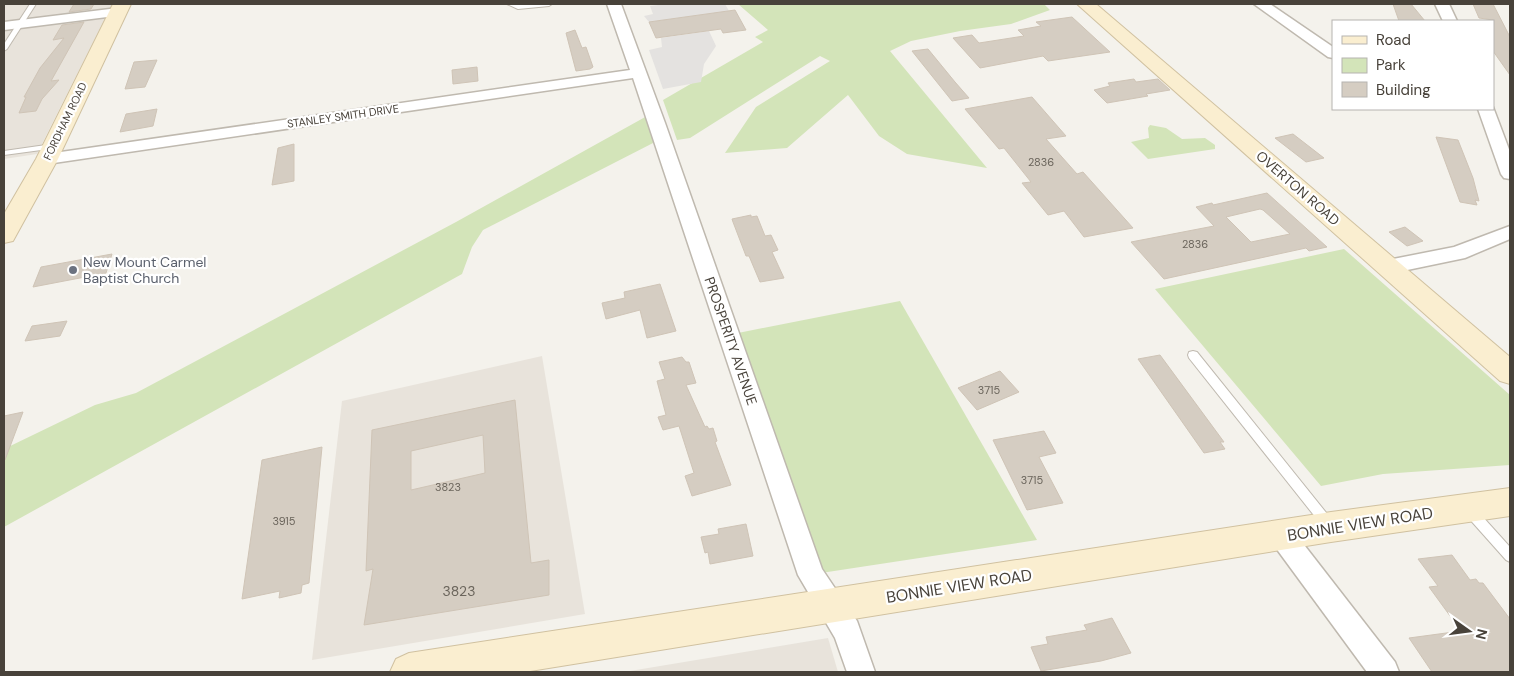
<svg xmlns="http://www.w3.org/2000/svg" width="1514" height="676" viewBox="0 0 1514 676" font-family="'DM Sans',sans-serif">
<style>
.residential{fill:#e8e3db}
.green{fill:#d3e4b9}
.parking{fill:#e4e2e0}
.building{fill:#d5cdc2;stroke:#cfc4b6;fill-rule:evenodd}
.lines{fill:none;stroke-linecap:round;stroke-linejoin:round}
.lane-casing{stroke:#bfb9af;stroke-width:2}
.street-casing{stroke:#bfb9af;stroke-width:3}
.secondary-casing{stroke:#d0c1a0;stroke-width:2}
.lane{fill:#fff;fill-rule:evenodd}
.street{fill:#fff;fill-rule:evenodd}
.secondary{fill:#faeed0;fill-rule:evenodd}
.worship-dot{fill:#6b7280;stroke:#fff;stroke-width:2}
.labels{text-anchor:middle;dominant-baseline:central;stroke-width:4.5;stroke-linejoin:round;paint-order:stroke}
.far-street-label{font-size:11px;fill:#48423a;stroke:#fff}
.number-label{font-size:11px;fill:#6b655c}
.street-label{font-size:14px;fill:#48423a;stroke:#fff}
.worship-label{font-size:14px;fill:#5b616d;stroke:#fff;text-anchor:start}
.near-number-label{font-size:14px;fill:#6b655c}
.near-street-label{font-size:16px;fill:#48423a;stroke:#fff}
</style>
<rect width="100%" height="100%" fill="#f4f2ec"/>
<g class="residential">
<polygon points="4,4 112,4 37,154 4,159"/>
<polygon points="542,356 585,614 312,660 342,401"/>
<polygon points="828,638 838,672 624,672"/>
</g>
<g class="green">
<polygon points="738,4 1044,4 1050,10 1011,24 960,31 911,41 890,51 987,168 907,154 879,136 848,95 787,148 725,153 756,107 830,61 820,56 690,138 677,140 663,100 763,42 755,37 768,30"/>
<polygon points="647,116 655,142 483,230 472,247 462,274 4,527 4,449 95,405 136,393 456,222"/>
<polygon points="1150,125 1166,128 1182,139 1205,138 1215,145 1215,149 1148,159 1131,142 1149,138 1148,128"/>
<polygon points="1344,249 1510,395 1510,465 1383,474 1321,486 1155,289"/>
<polygon points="900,301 1037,540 821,573 738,333"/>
</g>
<g class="parking">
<polygon points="666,4 725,4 729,11 649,22 644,16 653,14 650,6"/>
<polygon points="709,31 716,46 704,64 701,82 663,89 649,50 662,47 661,38"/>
</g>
<g class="building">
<polygon points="74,4 94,4 91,9 69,12"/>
<polygon points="1393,4 1411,4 1425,21 1399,21"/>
<polygon points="1473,4 1493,4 1510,37 1510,75 1493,51 1493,20 1479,18"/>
<polygon points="735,10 746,30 723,33 721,29 656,38 649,22"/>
<polygon points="1072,17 1110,52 1048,61 1043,56 980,68 953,38 972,35 979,43 1024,36 1018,30 1041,26 1036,22"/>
<polygon points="84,22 51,81 59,80 42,99 36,111 19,113 26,97 24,97 40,68 64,38 53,40 62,25"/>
<polygon points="575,30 582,48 586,47 593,67 590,69 576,71 566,33"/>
<polygon points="928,49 955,82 969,98 952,101 912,51"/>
<polygon points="157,60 145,87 125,89 134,62"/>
<polygon points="477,67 478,81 453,84 452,70"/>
<polygon points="1134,79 1136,82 1158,79 1170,90 1146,94 1148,96 1107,103 1094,90 1110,86 1108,83"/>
<polygon points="1032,97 1066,136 1046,139 1077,174 1083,172 1133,228 1084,237 1064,211 1048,215 1022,183 1031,182 1004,148 999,149 965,109"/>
<polygon points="157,109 153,126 120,132 126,114"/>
<polygon points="1293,134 1324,158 1306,162 1275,138"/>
<polygon points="1436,137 1458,140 1473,178 1479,201 1475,200 1477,205 1460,202"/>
<polygon points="294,144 294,181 272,185 278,148"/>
<path d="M1267,193L1327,247L1309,251L1306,248L1164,279L1131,242L1214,226L1196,207L1212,203L1213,205ZM1260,209L1263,210L1290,234L1251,242L1226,217Z"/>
<polygon points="751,215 751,217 757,216 765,236 771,235 778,250 772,252 784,278 760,282 749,256 746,256 733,222 732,219"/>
<polygon points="1405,227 1423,241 1407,246 1389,232"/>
<polygon points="112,254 106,273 33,287 41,267"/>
<polygon points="660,284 676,331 647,338 640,310 606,319 602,303 625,298 624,292"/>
<polygon points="67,321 60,336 25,341 32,326"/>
<polygon points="1160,355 1224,442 1220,442 1225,449 1204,453 1138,359"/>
<polygon points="682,357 686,362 689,362 696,383 686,385 705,427 707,426 709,429 713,428 717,441 715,442 731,485 692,496 685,476 694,473 679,426 663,430 658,417 666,415 657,381 665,379 659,362"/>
<polygon points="1000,371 1019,392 977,410 958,388"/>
<path d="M515,400L531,563L549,560V595L364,625L373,569L366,571L372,430ZM483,435L485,473L411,490V451Z"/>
<polygon points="23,412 5,460 4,460 4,416"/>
<polygon points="1044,431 1056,453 1039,457 1063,503 1027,510 993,440"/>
<polygon points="322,447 309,583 302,585 301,593 279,598 280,591 242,599 262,460"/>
<polygon points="746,524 753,556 710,564 708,552 705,553 701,537 719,534 718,529"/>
<polygon points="1452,555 1470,580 1476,579 1479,583 1483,583 1510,619 1510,672 1432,672 1409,638 1461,631 1429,587 1438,586 1418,559"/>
<polygon points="1112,618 1131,653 1101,661 1041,671 1031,647 1048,644 1046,637 1087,630 1084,625"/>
</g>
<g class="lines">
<defs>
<g id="lane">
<polygon points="30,4 36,4 7,49 4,51 4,44"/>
<polygon points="507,4 552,4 549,6 518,9"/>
<polygon points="53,144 56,144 56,148 4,155 4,151"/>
<polygon points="1193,351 1197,352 1332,520 1334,524 1332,528 1328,529 1324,528 1189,358 1188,355 1189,352"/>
<polygon points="1469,505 1473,506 1510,547 1510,562 1506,560 1465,514 1463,510 1465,506"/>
</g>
<g id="street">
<polygon points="607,4 621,4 665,123 822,569 857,621 875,672 847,672 835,638 798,575 633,78 47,164 41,163 38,159 41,155 47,154 630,70"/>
<polygon points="1254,4 1270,4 1333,47 1333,58 1328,57"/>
<polygon points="1435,4 1449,4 1457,21 1443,21"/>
<polygon points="118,8 125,12 123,15 4,30 4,22"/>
<polygon points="1493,107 1510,152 1510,179 1504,178 1501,174 1478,109 1493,109"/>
<polygon points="1510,226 1510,239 1465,258 1388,274 1381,272 1378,267 1381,262 1388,260 1454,247"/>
<polygon points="1282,524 1291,528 1395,662 1399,672 1367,672 1273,544 1269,536 1273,528"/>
</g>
<g id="secondary">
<polygon points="113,4 131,4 58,159 13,241 4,243 4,214 36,159"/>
<polygon points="1077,4 1096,4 1510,357 1510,384 1500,381"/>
<polygon points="1510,488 1510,516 1331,542 524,672 390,672 396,659 409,653 1331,512"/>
</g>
</defs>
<use href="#lane" class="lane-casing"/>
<use href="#street" class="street-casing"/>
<use href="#secondary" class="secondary-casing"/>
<use href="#lane" class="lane"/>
<use href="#street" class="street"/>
<use href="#secondary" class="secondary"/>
</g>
<circle class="worship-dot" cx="73" cy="270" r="5"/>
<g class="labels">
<g class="far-street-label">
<text transform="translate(343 116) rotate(-8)">STANLEY SMITH DRIVE</text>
<text transform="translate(65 121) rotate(-64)">FORDHAM ROAD</text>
</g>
<g class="number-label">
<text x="1041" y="162">2836</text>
<text x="1195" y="244">2836</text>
<text x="989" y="390">3715</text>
<text x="1032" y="480">3715</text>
<text x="448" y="487">3823</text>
<text x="284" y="521">3915</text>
</g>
<g class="street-label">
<text transform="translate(1298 188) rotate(41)">OVERTON ROAD</text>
<text transform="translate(731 341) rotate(71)">PROSPERITY AVENUE</text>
</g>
<g class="worship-label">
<text x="83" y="262">New Mount Carmel<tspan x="83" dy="16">Baptist Church</tspan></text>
</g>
<g class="near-number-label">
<text x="459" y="591">3823</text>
</g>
<g class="near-street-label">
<text transform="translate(1360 524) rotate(-9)">BONNIE VIEW ROAD</text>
<text transform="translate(959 586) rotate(-9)">BONNIE VIEW ROAD</text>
</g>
</g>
<rect width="1514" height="676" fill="none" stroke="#48423a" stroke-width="10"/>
<rect x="1332" y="20" width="162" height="90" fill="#ffffff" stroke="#b6b3b0"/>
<rect x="1342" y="36" width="25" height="8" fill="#faeed0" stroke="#b6b3b0"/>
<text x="1376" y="45" font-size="15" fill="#48423a">Road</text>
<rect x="1342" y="58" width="25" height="15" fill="#d3e4b9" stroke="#b6b3b0"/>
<text x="1376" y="70" font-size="15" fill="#48423a">Park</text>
<rect x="1342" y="82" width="25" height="15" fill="#d5cdc2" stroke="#b6b3b0"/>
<text x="1376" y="95" font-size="15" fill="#48423a">Building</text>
<g transform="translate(1469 631) rotate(104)" stroke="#ffffff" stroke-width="4" paint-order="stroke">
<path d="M0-4L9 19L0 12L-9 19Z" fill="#48423a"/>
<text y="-8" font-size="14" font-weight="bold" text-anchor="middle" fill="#48423a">N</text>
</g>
</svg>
